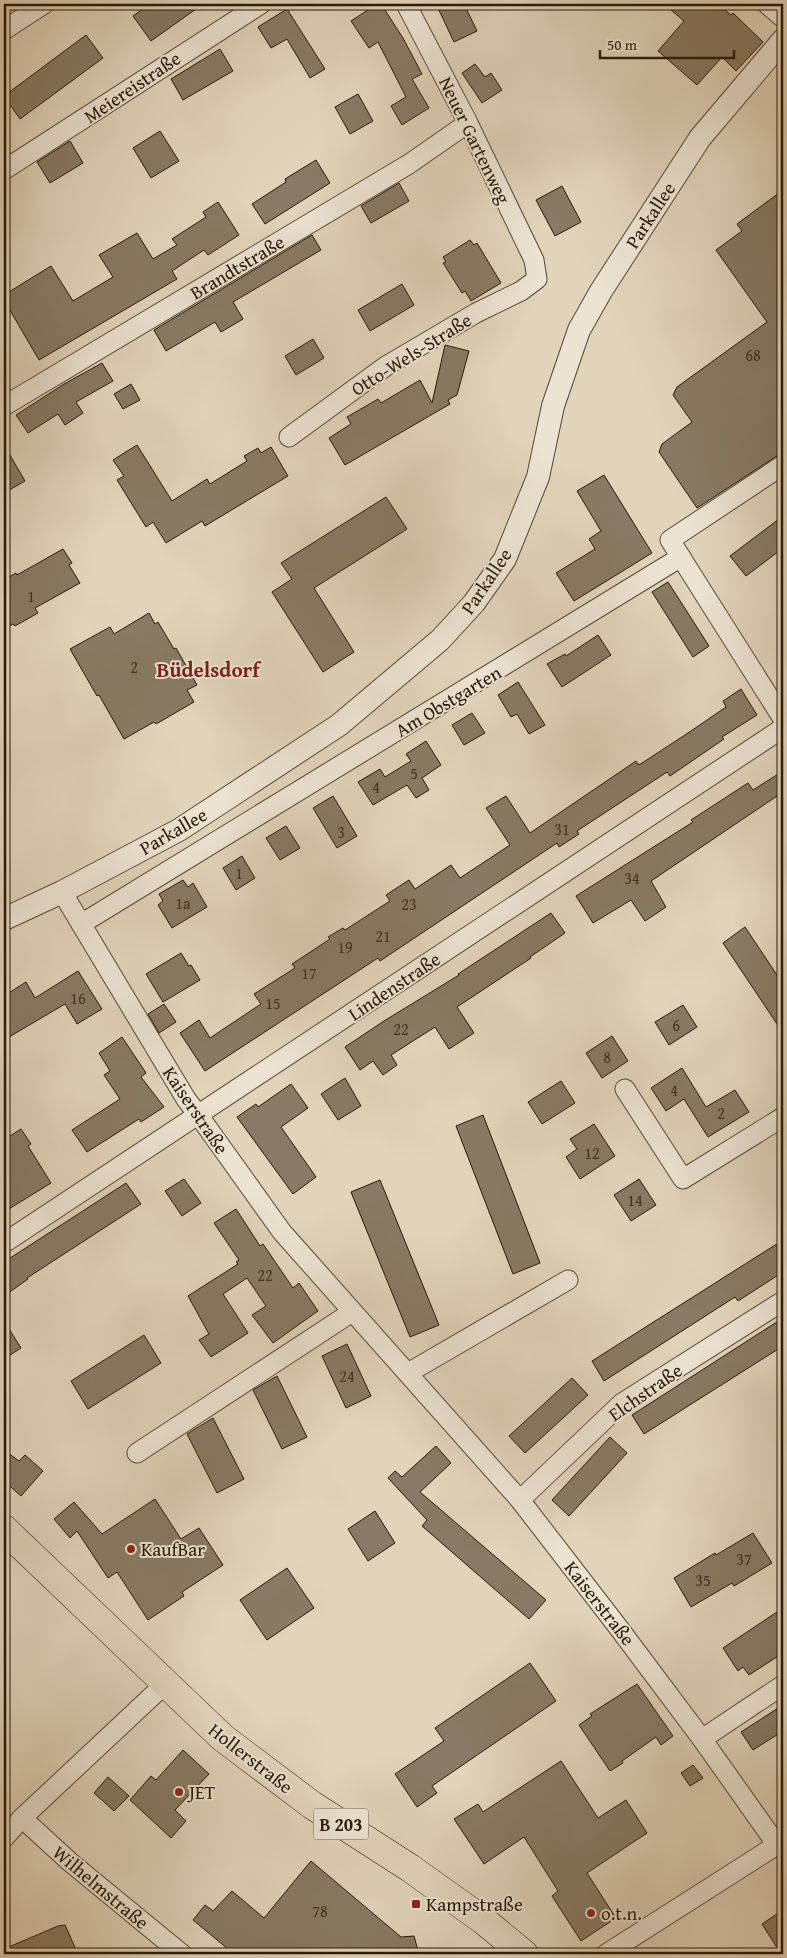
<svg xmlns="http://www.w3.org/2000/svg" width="787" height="1958" viewBox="0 0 787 1958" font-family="'Gentium Book Plus',serif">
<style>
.building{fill:#887a64;stroke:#271906}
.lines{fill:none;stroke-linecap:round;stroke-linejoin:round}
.minor-casing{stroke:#564833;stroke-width:21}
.tertiary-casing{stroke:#564833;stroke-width:24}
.primary-casing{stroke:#271906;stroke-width:29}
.minor{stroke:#ece3d3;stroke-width:19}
.tertiary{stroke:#ece3d3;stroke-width:22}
.primary{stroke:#e1d4bb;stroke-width:28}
.poi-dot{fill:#8f2418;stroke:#ece3d3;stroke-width:2}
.labels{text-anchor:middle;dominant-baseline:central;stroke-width:4;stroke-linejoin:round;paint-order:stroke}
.number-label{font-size:16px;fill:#3f311e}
.shield{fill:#ece3d3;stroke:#625644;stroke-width:1}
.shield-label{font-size:18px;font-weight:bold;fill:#271906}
.street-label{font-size:19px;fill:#271906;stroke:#ece3d3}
.poi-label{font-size:19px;fill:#271906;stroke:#ece3d3;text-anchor:start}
.quarter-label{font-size:21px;font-weight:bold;fill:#7a1f14;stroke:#ece3d3}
</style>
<rect width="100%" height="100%" fill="#e1d4bb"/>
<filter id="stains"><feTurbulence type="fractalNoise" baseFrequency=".004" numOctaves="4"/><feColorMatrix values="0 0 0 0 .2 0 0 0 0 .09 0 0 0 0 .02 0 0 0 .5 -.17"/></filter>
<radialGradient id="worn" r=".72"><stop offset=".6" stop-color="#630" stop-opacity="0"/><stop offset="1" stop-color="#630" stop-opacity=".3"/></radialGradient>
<g class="building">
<polygon points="150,4 203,4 151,41 133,16"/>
<polygon points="377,4 381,4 403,38 422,74 412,79 429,108 402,125 391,106 406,97 378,42 369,48 351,21"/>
<polygon points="436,4 464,4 477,31 454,42"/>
<polygon points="664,4 718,4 731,15 733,13 763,42 736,71 722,57 697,85 658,51 684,21"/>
<polygon points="287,9 325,69 310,78 287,39 271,48 258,27"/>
<polygon points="86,35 103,58 20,119 4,96"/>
<polygon points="220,49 233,71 183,100 171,79"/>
<polygon points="475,64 485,77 491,73 502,90 482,103 462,73"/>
<polygon points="358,94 373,121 350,134 335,107"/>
<polygon points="160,131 179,161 151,178 133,148"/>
<polygon points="70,141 83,163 50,183 37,162"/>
<polygon points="316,160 330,183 265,224 252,204 286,182 285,179"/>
<polygon points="399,183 409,201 371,223 361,206"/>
<polygon points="562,186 581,222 555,236 536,200"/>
<polygon points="783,190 783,452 697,508 659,452 662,444 692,422 673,395 677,387 767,322 716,250 742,231 737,224"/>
<polygon points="218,202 239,235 208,255 204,250 172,271 177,279 39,360 4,300 4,295 51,266 73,301 113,277 99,255 137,233 153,259 177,245 172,239 206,217 203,212"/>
<polygon points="312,235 321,250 233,302 243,319 221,332 215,322 166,351 154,330"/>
<polygon points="470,240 474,245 477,243 501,283 471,301 465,291 462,293 443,263 446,262 443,257"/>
<polygon points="402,284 414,305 370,331 358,310"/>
<polygon points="313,339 324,358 296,375 285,356"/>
<polygon points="445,345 469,351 457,395 448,400 450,404 345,465 329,438 351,424 347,417 378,399 381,403 420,380 432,403"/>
<polygon points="102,363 113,381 76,402 83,413 65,425 58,414 28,433 16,415 64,384"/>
<polygon points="131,384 140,400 123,409 114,394"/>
<polygon points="4,445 25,481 4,493"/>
<polygon points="137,445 172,501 207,479 210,484 247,461 244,456 258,448 261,453 271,447 288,476 205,526 202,521 166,543 153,522 146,527 117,480 124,476 113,460"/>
<polygon points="604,475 652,553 574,601 556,573 595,549 589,539 601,531 577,491"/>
<polygon points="386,497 407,529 314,588 354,652 323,672 272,592 292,579 281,563"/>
<polygon points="783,516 783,548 746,576 730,556"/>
<polygon points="63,549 72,563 69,565 80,583 35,608 38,613 15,626 13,624 4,629 4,580 16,573 17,575"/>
<polygon points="668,582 709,646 693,657 652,592"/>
<polygon points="149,613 155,624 158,622 174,649 176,648 197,685 187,690 194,702 156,724 154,722 124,739 99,695 97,696 70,649 110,627 114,634"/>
<polygon points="598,635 611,655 562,687 547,664 565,654 566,656"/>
<polygon points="518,682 545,725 529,734 517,714 511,717 498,695"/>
<polygon points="741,689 757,715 722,737 724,739 670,776 667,772 577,831 579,834 559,847 557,843 380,961 378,958 205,1071 180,1033 199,1020 210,1038 261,1004 254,994 295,968 292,964 330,939 328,937 343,928 345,930 390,901 386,895 409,880 415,889 451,865 460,878 510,845 486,808 506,796 530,833 636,761 639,765 691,731 726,707 723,701"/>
<polygon points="472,713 485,733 464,745 452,725"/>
<polygon points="426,741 441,765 422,778 429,790 416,798 407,785 373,805 358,782 380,769 385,777 411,761 406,754"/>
<polygon points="783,771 783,792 651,881 666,907 645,921 631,900 593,923 576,896 693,822 691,820 748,783 753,790"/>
<polygon points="333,796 357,836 337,848 313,808"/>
<polygon points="286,826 300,848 280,860 266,838"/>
<polygon points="242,856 255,878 236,890 223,868"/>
<polygon points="183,880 188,887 193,883 207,907 172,928 158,905 163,901 159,894"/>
<polygon points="551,913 565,933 530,957 531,958 457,1007 474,1033 449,1049 435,1027 391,1055 397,1065 383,1075 373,1061 360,1070 345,1047 384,1021 459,975 458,974"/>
<polygon points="745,927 783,984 783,1033 723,943"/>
<polygon points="181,953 189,966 191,965 200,980 163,1002 146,974"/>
<polygon points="78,971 102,1009 77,1024 65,1004 4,1040 4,996 26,982 35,998"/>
<polygon points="164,1004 176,1022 159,1033 148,1014"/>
<polygon points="683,1005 697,1027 669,1045 655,1022"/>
<polygon points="612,1036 628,1061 602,1078 586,1053"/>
<polygon points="122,1037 146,1073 141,1077 164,1107 141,1122 139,1119 87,1152 72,1130 120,1099 104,1075 110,1071 99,1053"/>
<polygon points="682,1068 706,1107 735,1090 749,1112 708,1137 684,1099 666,1111 651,1088"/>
<polygon points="345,1078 361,1106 338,1120 321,1094"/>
<polygon points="561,1081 575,1103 542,1124 528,1102"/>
<polygon points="291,1084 308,1108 281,1127 316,1177 293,1194 237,1117 256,1104 258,1107"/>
<polygon points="483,1115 540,1263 513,1274 456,1126"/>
<polygon points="594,1124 615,1156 580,1179 566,1157 577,1149 570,1139"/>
<polygon points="21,1129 31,1144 28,1146 51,1183 4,1212 4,1140"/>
<polygon points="184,1179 201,1203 182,1216 165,1191"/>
<polygon points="639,1179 656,1205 631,1221 614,1195"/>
<polygon points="380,1180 439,1325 410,1337 351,1192"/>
<polygon points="126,1183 141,1204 27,1278 28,1279 4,1296 4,1262"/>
<polygon points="236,1209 260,1246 263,1244 293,1288 299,1283 318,1311 273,1343 252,1315 266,1306 247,1278 223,1294 248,1333 211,1357 199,1340 209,1334 188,1296 238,1264 236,1262 239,1260 214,1223"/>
<polygon points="783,1240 783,1272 738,1301 735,1297 604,1381 592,1361"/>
<polygon points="783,1318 783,1346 644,1434 632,1415"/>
<polygon points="4,1321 21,1348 4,1359"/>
<polygon points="144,1335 161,1363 88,1409 71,1381"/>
<polygon points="347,1344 371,1396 346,1408 322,1356"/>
<polygon points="277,1376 307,1437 282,1449 253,1390"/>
<polygon points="572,1378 588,1395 525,1453 509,1436"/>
<polygon points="213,1418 244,1479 217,1493 187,1434"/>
<polygon points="610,1437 627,1453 569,1516 552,1500"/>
<polygon points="436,1446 451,1463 420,1492 546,1600 529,1619 422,1526 427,1520 388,1478 395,1471 402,1477"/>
<polygon points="4,1450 19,1461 25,1455 43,1471 21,1496 4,1481"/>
<polygon points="155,1499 181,1539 199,1528 223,1565 182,1592 184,1596 148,1620 117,1572 108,1578 77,1531 70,1538 54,1519 74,1502 102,1534"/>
<polygon points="375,1511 395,1543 368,1561 348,1529"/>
<polygon points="753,1533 772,1563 734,1586 732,1583 691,1607 674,1578 715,1553 716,1555"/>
<polygon points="287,1568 314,1608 267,1640 240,1600"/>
<polygon points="783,1608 783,1653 749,1675 743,1667 738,1671 723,1648"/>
<polygon points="530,1663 556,1701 432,1786 437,1793 417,1807 395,1774 444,1741 435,1728"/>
<polygon points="637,1684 673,1736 661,1745 656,1737 622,1761 623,1763 610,1771 579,1725 592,1716 590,1714"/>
<polygon points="783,1705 783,1731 753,1750 741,1732"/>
<polygon points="183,1750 209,1774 175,1810 186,1821 171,1838 130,1800 151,1776 156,1780"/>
<polygon points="561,1761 598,1818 626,1800 647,1833 587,1873 616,1918 581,1941 552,1896 558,1891 524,1837 484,1864 454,1819 478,1804 483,1812"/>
<polygon points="693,1765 703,1778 690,1786 681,1773"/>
<polygon points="108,1777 129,1796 114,1811 94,1793"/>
<polygon points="311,1861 401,1937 414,1936 419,1954 234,1954 193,1920 205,1905 213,1911 232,1891 264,1918"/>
<polygon points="783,1910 783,1954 781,1954 762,1924"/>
<polygon points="65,1925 78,1954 4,1954 4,1949 58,1926"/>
</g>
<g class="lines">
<defs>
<g id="minor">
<polyline points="4,30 44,4"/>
<polyline points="4,170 261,4"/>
<polyline points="4,406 409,164 468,123"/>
<polyline points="289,437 386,366 476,313 521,291 537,279 534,260 468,123 406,4"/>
<polyline points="783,465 670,540 783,719"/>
<polyline points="62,892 186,1099 199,1116 282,1232 520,1500 618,1627 702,1739 777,1845"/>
<polyline points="81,924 681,557"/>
<polyline points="625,1089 683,1179 783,1117"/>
<polyline points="4,1243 783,728"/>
<polyline points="408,1373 568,1280"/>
<polyline points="137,1453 352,1312"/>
<polyline points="520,1500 622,1403 783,1301"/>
<polyline points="702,1739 783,1685"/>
<polyline points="22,1818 70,1862 182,1954"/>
<polyline points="4,1838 22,1818 165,1684"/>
<polyline points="606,1954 783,1841"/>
</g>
<g id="tertiary">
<polyline points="769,4 783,16"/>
<polyline points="4,919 62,892 179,830 339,725 440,640 474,603 505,559 538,477 553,406 579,330 601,291 700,138 783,40"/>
</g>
<polyline id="primary" points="4,1529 223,1738 312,1805 410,1868 483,1920 524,1954"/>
</defs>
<use href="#minor" class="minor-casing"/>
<use href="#tertiary" class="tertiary-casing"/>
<use href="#primary" class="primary-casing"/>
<use href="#minor" class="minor"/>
<use href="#tertiary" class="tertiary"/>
<use href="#primary" class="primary"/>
</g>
<g class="poi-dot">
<circle cx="131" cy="1549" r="5"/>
<circle cx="179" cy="1792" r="5"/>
<rect x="411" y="1899" width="10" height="10" rx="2.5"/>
<circle cx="591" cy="1913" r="5"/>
</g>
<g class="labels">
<g class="number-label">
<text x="753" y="355">68</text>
<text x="31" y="596">1</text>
<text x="134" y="667">2</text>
<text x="414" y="773">5</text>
<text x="376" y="787">4</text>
<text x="562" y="829">31</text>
<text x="341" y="832">3</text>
<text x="239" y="873">1</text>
<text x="632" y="878">34</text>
<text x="183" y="903">1a</text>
<text x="409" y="904">23</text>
<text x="383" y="936">21</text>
<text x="345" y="947">19</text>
<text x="309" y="973">17</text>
<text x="78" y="998">16</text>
<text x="273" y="1003">15</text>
<text x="676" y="1025">6</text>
<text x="401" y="1029">22</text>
<text x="607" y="1057">8</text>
<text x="674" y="1090">4</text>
<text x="721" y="1113">2</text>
<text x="592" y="1153">12</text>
<text x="635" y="1200">14</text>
<text x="265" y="1275">22</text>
<text x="347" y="1376">24</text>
<text x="744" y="1559">37</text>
<text x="703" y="1580">35</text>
<text x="320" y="1911">78</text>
</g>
<rect class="shield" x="313.5" y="1808.5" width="55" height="31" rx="4"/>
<g class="shield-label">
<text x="341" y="1824">B 203</text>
</g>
<g class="street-label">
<text transform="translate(132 87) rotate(-34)">Meiereistraße</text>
<text transform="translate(475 140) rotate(64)">Neuer Gartenweg</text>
<text transform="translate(650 215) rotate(-57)">Parkallee</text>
<text transform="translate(237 267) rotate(-31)">Brandtstraße</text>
<text transform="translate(411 354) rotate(-32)">Otto-Wels-Straße</text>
<text transform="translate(486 581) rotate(-56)">Parkallee</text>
<text transform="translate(448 701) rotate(-31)">Am Obstgarten</text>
<text transform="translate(173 831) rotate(-30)">Parkallee</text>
<text transform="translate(394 986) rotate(-34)">Lindenstraße</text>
<text transform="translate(196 1110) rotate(56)">Kaiserstraße</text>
<text transform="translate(645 1392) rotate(-35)">Elchstraße</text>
<text transform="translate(600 1603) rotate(52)">Kaiserstraße</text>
<text transform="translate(251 1758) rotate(38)">Hollerstraße</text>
<text transform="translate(101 1887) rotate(40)">Wilhelmstraße</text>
</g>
<g class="poi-label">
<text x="141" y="1549">KaufBar</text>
<text x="189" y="1792">JET</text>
<text x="426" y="1904">Kampstraße</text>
<text x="601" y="1913">o.t.n.</text>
</g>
<g class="quarter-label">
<text x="208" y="669">Büdelsdorf</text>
</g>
</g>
<rect width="787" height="1958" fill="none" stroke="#e1d4bb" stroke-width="20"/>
<rect x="5" y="5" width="777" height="1948" fill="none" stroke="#271906" stroke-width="2.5"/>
<rect x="10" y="10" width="767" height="1938" fill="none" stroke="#271906"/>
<path d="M600 50v8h134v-8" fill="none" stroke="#271906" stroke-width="2.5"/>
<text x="607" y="50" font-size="15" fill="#271906" stroke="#ece3d3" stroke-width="4" paint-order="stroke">50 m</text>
<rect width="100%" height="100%" filter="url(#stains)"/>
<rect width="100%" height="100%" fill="url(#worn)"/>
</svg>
